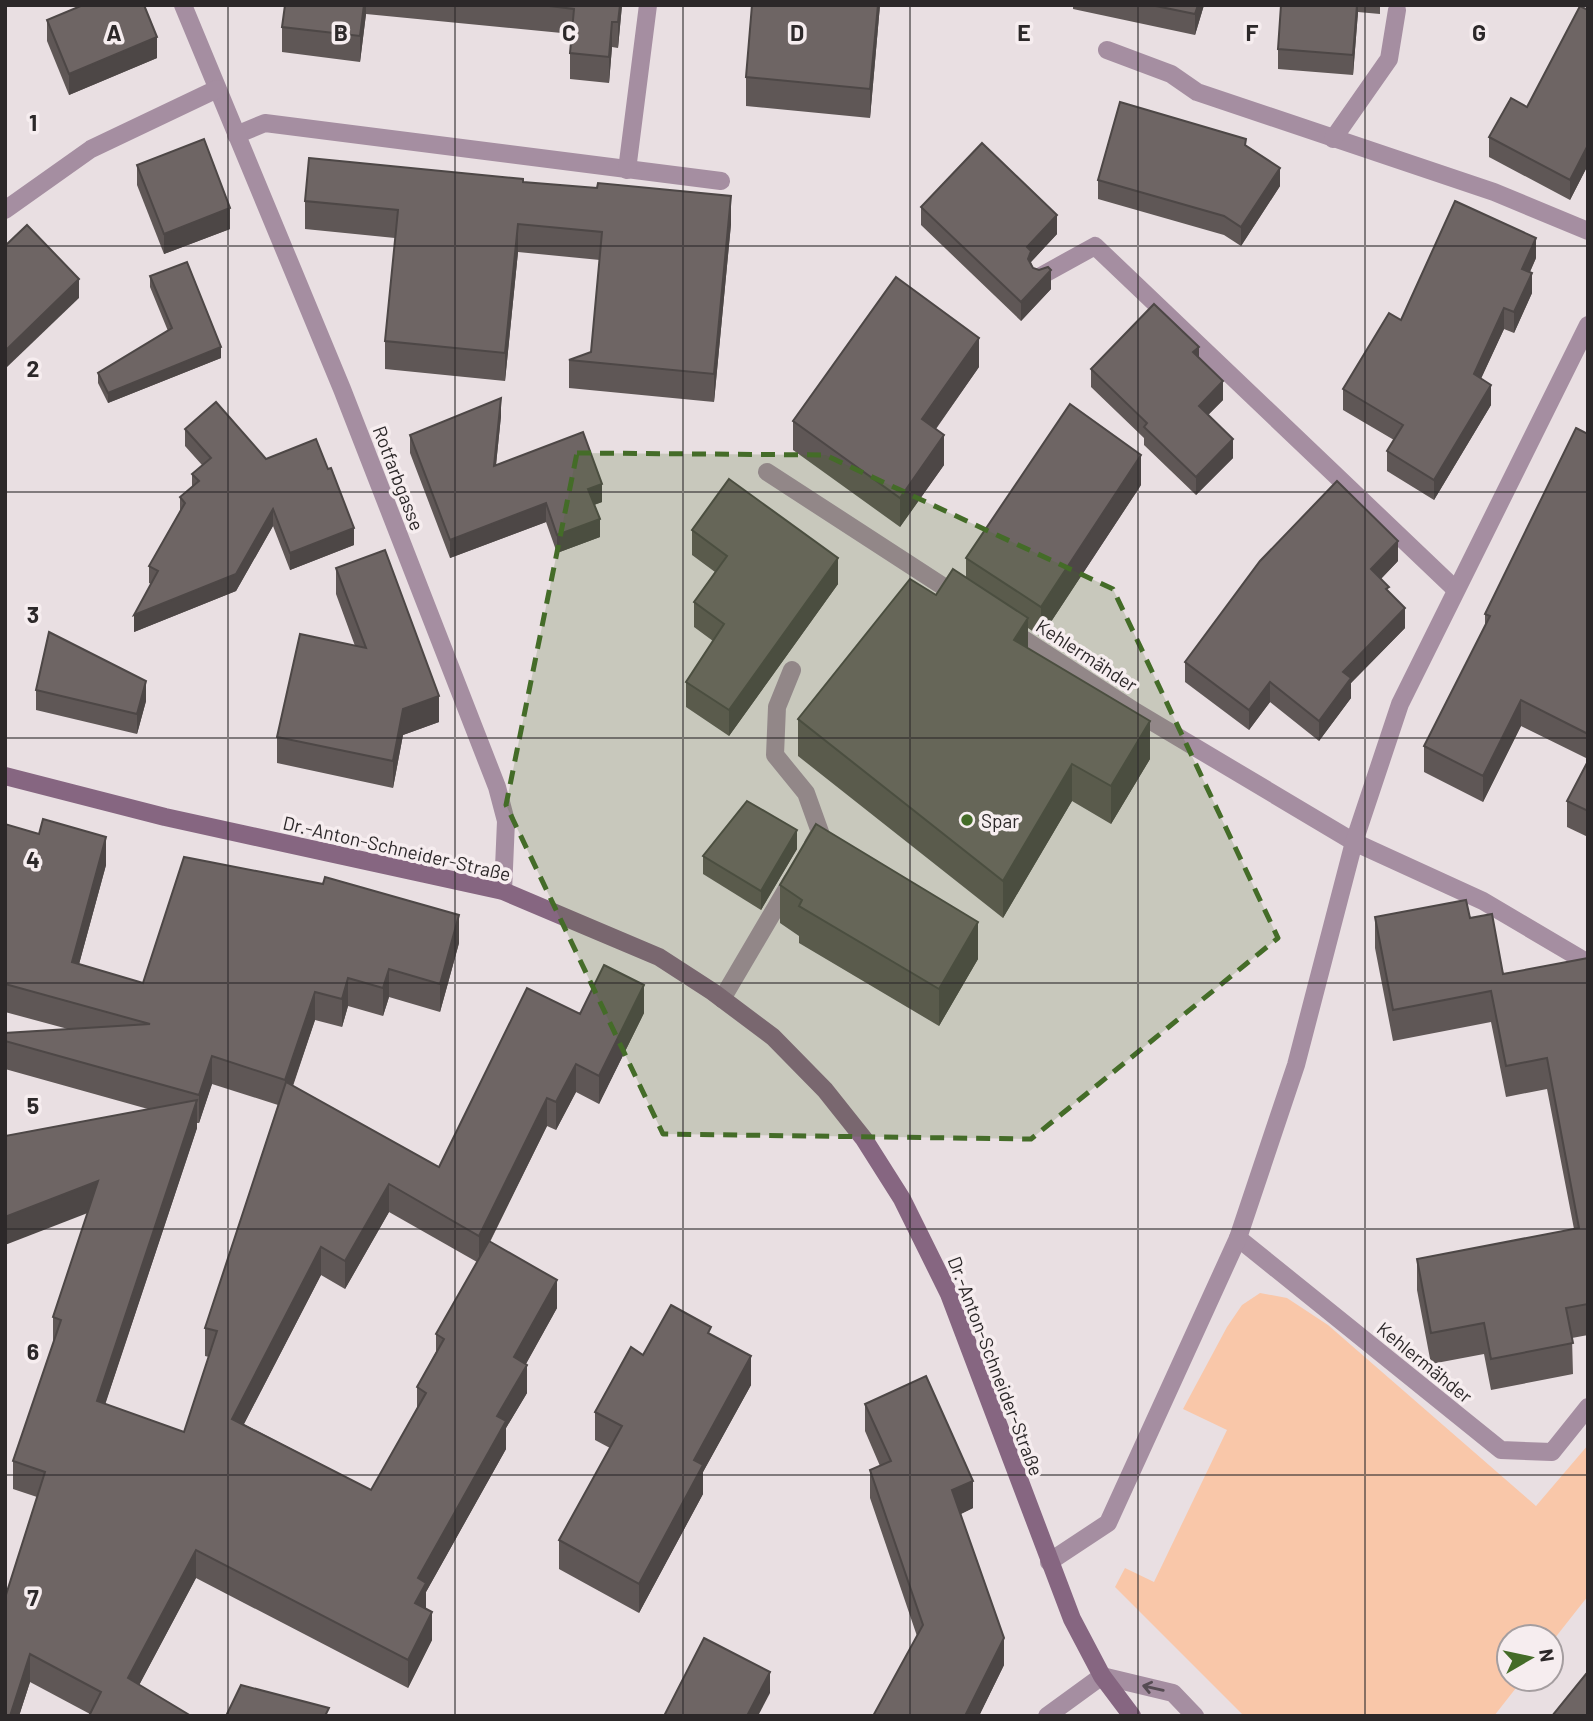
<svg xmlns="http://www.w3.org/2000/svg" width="1593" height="1721" viewBox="0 0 1593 1721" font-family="Barlow,sans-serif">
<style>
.grass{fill:#f9c7a9}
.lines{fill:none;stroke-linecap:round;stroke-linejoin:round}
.service{stroke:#a58ea1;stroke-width:18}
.minor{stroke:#a58ea1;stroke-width:18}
.secondary{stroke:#866681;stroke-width:18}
.wall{fill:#5f5756;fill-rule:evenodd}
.shaded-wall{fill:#4d4746}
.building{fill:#6e6564;stroke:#4d4746;stroke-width:2}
.oneway{stroke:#564c53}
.marked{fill:#446c28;fill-opacity:0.2;stroke:#446c28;stroke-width:5;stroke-dasharray:14 9;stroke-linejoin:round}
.grid{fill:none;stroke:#2c2829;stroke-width:2;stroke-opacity:0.55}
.poi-dot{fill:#446c28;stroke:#f6edef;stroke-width:2.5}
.labels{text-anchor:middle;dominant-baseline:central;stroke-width:7;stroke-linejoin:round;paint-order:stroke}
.street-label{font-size:19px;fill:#2c2829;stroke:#f6edef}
.poi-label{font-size:19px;fill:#2c2829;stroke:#f6edef;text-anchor:start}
.grid-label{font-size:23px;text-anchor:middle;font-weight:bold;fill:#2c2829;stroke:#f6edef;stroke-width:7;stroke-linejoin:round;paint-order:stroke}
</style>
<rect width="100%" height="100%" fill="#e9dfe2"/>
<polygon class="grass" points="1260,1293 1287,1298 1328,1325 1536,1506 1588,1445 1588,1596 1551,1643 1551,1637 1509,1637 1509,1679 1523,1679 1494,1716 1244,1716 1115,1587 1125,1568 1154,1582 1227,1430 1183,1409 1227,1327 1242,1305"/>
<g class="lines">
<g class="service">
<polyline points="1107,50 1171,74 1197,92 1494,192 1588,231"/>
<polyline points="236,135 265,123 721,181"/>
<polyline points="1333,139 1389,59 1397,10"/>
<polyline points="627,170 648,5"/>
<polyline points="1039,277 1095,246 1455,589"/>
<polyline points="792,670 777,707 775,755 806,793 820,832 813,844"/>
<polyline points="1354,842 1483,901 1588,963"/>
<polyline points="722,999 792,880"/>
<polyline points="1102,1676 1173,1693 1195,1716"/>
</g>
<g class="minor">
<polyline points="183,5 342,389 497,787 506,821 503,891"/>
<polyline points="5,210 91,149 217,89"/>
<polyline points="767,472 961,598"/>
<polyline points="1011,631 1136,712 1354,842"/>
<polyline points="1238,1238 1501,1450 1552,1452 1588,1407"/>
<polyline points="1049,1562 1108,1523 1238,1238 1296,1065 1354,842 1400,704 1588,325"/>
<polyline points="1047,1716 1102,1676"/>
</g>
<polyline class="secondary" points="5,776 165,817 503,891 659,957 713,992 773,1037 825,1090 864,1139 902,1199 949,1294 1072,1619 1102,1676 1132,1716"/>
</g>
<g class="wall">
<polygon points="285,5 622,5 618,48 612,47 609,83 570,79 570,53 572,34 366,14 360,62 282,52 282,27"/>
<polygon points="752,5 880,5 870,118 746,106 746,77"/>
<polygon points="1073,5 1204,5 1195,35 1073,9"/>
<polygon points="1281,5 1380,5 1380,14 1358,12 1353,75 1278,69 1278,49"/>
<polygon points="1588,10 1588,165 1570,200 1489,157 1489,137 1527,107"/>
<polygon points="47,20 157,58 69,95 47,41"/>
<polygon points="1246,145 1280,186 1241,246 1224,235 1098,199 1098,180"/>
<polygon points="137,165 230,229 164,254 137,185"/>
<polygon points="523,182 731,224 714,402 569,388 569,360 591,352 600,260 518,252 505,381 385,369 385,341 395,238 305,229 305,201"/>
<polygon points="921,207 1057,234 1031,262 1033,268 1051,289 1021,321 921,225"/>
<polygon points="1536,258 1530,272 1532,293 1514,333 1504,329 1481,378 1491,405 1434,500 1387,471 1387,451 1394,440 1343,410 1343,389 1401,320"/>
<polygon points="150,276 221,358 108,403 98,383 98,373 168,331 150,287"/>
<polygon points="1199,358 1223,400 1208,415 1233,458 1196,495 1144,445 1144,438 1091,387 1091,369"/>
<polygon points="979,367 936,429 944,465 900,527 793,450 793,421"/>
<polygon points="501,416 496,465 602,502 594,505 600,537 557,553 546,522 450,558 410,453 410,435"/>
<polygon points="185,429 266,459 354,545 290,570 273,526 236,591 134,632 151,584 149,583 149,566 180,511 180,497 192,487 192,474 202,465 185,446"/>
<polygon points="1588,434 1588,759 1521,726 1483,802 1424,772 1424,746 1485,626 1485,614"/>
<polygon points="1141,485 1041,637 1028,628 1028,649 1150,759 1111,824 1072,801 1003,918 798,756 798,719 936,595 966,578 966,558"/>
<polygon points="692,530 838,584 729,736 686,707 686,682 713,641 694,627 694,602 715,572 692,555"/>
<polygon points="1398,561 1381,579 1389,592 1405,628 1351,683 1351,698 1319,741 1270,702 1249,730 1185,682 1185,662"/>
<polygon points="336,568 439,722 403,735 393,788 277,763 277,737 355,646 336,594"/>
<polygon points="36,690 146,701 137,734 36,710"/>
<polygon points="1588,761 1588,837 1567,827 1567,801"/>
<path d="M5,824L106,865L79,964L143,983L459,943L440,1012L389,997L383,1016L348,1006L342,1027L315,1020L293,1086L439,1167L580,1014L644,1013L599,1104L576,1092L556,1130L547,1126L490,1242L557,1308L526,1364L527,1393L506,1428V1449L426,1592V1609L432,1640L408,1688L196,1578L139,1685L90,1714L30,1682L19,1716H5L37,1497L13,1489V1461L53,1344V1317L148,1109L5,1069V1033L68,1029L5,1012ZM212,1084L278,1105L205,1328V1356L209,1357L184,1432L105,1404L197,1128V1123H199ZM389,1212L477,1262L436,1334V1352L417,1387V1409L371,1490L244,1424L321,1275L345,1289Z"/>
<polygon points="797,849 761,910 703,874 703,856"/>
<polygon points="780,885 978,959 939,1026 799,943 799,936 780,923"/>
<polygon points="1375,917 1470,918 1503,974 1588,958 1588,1335 1572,1338 1573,1374 1491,1390 1484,1354 1431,1364 1417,1290 1417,1259 1574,1229 1547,1089 1506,1097 1491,1022 1393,1041 1375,948"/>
<polygon points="711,1335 751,1385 703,1472 703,1494 639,1613 559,1569 559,1540 610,1448 595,1440 595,1412"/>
<polygon points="865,1404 973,1508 961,1514 1004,1665 979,1716 873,1716 917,1636 870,1498 870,1470 880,1466 865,1431"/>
</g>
<g class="shaded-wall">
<polygon points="364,5 366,5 366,14 360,62 360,36"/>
<polygon points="620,5 622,5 618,48 618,22"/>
<polygon points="878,5 880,5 870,118 870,89"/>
<polygon points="1198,5 1204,5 1195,35 1195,14"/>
<polygon points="1357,5 1358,5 1358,12 1353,75 1353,55"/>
<polygon points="612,22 612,47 609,83 609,57"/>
<polygon points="157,37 157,58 69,95 69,74"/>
<polygon points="1588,145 1588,165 1570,200 1570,180"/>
<polygon points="1280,168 1280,186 1241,246 1241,227"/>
<polygon points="731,196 731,224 714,402 714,374"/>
<polygon points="230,208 230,229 164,254 164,234"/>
<polygon points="1057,215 1057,234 1031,262 1031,270 1028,277 1027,247"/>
<polygon points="518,224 518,252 505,381 505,353"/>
<polygon points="1536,238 1536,258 1522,289 1522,269"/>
<polygon points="1051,270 1051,289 1021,321 1021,302"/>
<polygon points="1532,273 1532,293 1514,333 1514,312"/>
<polygon points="79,279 79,298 5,369 5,351"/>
<polygon points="1504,308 1504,329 1474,394 1474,374"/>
<polygon points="979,338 979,367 922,448 922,419"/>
<polygon points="221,347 221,358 108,403 108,393"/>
<polygon points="1199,347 1199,365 1193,352"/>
<polygon points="1223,381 1223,400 1199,424 1199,406"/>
<polygon points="1491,385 1491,405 1434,500 1434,480"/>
<polygon points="501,398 501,416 494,484 494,466"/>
<polygon points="944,435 944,465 900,527 900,498"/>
<polygon points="1233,439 1233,458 1196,495 1196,477"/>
<polygon points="1141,455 1141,485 1041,637 1041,607"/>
<polygon points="602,484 602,502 588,507 588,489"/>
<polygon points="546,503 546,522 450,558 450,540"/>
<polygon points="273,509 273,526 236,591 134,632 134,615"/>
<polygon points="600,519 600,537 557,553 557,535"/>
<polygon points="354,528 354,545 290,570 290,553"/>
<polygon points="1398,541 1398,561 1371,589 1371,569"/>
<polygon points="838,558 838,584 729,736 729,710"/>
<polygon points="1405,608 1405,628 1351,683 1351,698 1319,741 1319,721 1343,672"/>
<polygon points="1028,618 1028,656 1014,640"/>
<polygon points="146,681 146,701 137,734 137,714"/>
<polygon points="1270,682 1270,702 1249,730 1249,710"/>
<polygon points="439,696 439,722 403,735 393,788 393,761 403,709"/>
<polygon points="1521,700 1521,726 1483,802 1483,776"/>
<polygon points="1150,721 1150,759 1111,824 1111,786"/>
<polygon points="1072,764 1072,801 1003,918 1003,881"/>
<polygon points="797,830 797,849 761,910 761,891"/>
<polygon points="106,837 106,865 72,990 72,962"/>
<polygon points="459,915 459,943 440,1012 440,984"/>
<polygon points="978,922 978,959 939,1026 939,989"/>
<polygon points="389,969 389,997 383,1016 383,988"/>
<polygon points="348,978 348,1006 342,1027 342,999"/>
<polygon points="644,985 644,1013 599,1104 599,1076"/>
<polygon points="315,992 315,1020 285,1108 285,1080"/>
<polygon points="212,1056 212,1084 199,1123 199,1095"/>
<polygon points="576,1064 576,1092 556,1130 556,1102"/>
<polygon points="547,1098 547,1126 479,1263 479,1236"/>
<polygon points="197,1100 197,1128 97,1429 97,1401"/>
<polygon points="98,1181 98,1209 5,1245 5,1217"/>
<polygon points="389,1184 389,1212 345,1289 345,1261"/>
<polygon points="321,1247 321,1275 232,1447 232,1419"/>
<polygon points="557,1280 557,1308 514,1385 514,1357"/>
<polygon points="751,1356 751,1385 703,1472 703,1494 639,1613 639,1584 694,1460"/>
<polygon points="527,1365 527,1393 506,1428 506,1449 426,1592 426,1610 415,1603 418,1578 497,1416"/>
<polygon points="973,1481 973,1508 952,1518 952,1490"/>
<polygon points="196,1550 196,1578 128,1706 128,1678"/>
<polygon points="432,1612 432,1640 408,1688 408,1660"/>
<polygon points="1004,1638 1004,1665 979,1716 965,1716"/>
<polygon points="30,1654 30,1682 19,1716 10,1716"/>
<polygon points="770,1672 770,1693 758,1716 747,1716"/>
</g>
<g class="building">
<polygon points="83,5 144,5 157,37 69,74 47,20"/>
<polygon points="285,5 364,5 360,36 282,27"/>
<polygon points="541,5 620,5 618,22 612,22 609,57 570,53 574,9"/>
<polygon points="752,5 878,5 870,89 746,77"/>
<polygon points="1151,5 1198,5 1195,14"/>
<polygon points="1281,5 1357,5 1353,55 1278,49"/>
<polygon points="1580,6 1588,10 1588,145 1570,180 1489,137 1511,98 1527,107"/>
<polygon points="1120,102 1246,139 1245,145 1280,168 1241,227 1224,216 1098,180"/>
<polygon points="204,139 230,208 164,234 137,165"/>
<polygon points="982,143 1057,215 1027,247 1031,251 1028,259 1033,268 1039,270 1048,267 1051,270 1021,302 921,207"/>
<polygon points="309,158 523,179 523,182 597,188 598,183 731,196 714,374 569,360 591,352 602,232 518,224 505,353 385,341 398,210 305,201"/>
<polygon points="1455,201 1536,238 1522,269 1532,273 1514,312 1504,308 1474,374 1491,385 1434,480 1387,451 1403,425 1343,389 1389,313 1401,320"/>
<polygon points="27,225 79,279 5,351 5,246"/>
<polygon points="187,262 221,347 108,393 98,373 172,328 150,276"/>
<polygon points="896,277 979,338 922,419 944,435 900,498 793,421"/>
<polygon points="1154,304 1199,347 1193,352 1223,381 1199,406 1233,439 1196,477 1144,427 1147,423 1091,369"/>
<polygon points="501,398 494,466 583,432 602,484 588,489 600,519 557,535 546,503 450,540 410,435"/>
<polygon points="216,402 266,459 316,439 328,469 331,468 354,528 290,553 273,509 236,574 134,615 158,571 149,566 185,503 180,497 199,481 192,474 211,458 185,429"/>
<polygon points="1070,404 1141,455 1041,607 966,558"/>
<polygon points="1576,428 1588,434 1588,734 1521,700 1483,776 1424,746 1490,616 1485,614"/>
<polygon points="729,479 838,558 729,710 686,682 724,624 694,602 727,556 692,530"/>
<polygon points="1337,481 1398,541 1371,569 1389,587 1386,589 1405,608 1343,672 1351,678 1319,721 1270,682 1249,710 1185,662 1260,561"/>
<polygon points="385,550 439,696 403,709 393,761 277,737 300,634 366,648 336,568"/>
<polygon points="953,569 1028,618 1014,640 1150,721 1111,786 1072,764 1003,881 798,719 910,579 936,595"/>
<polygon points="49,632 146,681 137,714 36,690"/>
<polygon points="1588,761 1588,811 1567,801"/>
<polygon points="747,801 797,830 761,891 703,856"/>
<polygon points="43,819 106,837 72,962 143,983 184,857 323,884 325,877 459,915 440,984 389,969 383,988 348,978 342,999 315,992 285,1080 212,1056 199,1095 5,1041 5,1033 150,1024 5,984 5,824 39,834"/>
<polygon points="816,824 978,922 939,989 799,906 802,900 780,885"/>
<polygon points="1466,900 1470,918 1492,914 1503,974 1588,958 1588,1304 1566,1308 1573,1343 1491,1359 1484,1323 1431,1333 1417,1259 1579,1228 1547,1058 1506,1066 1491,991 1393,1010 1375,917"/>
<polygon points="604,965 644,985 599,1076 576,1064 556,1102 547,1098 479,1236 389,1184 345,1261 321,1247 232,1419 371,1490 426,1393 417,1387 444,1339 436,1334 489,1241 557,1280 514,1357 527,1365 497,1416 506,1421 418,1578 426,1583 415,1603 432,1612 408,1660 196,1550 128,1678 191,1716 89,1716 101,1692 30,1654 10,1716 5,1716 5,1598 45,1472 13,1461 61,1320 53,1317 98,1181 5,1217 5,1136 197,1100 97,1401 184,1432 217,1331 205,1328 286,1082 439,1167 527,988 580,1014"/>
<polygon points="671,1305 711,1327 708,1333 751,1356 694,1460 703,1465 639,1584 559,1540 622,1426 595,1412 631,1347 643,1355"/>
<polygon points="926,1376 973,1481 952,1490 1004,1638 965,1716 873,1716 923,1625 870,1470 891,1461 865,1404"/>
<polygon points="704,1638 770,1672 747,1716 664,1716"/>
<polygon points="1586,1674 1588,1675 1588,1716 1552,1716"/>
<polygon points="241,1685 329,1708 325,1716 226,1716"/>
</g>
<defs><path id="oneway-shaft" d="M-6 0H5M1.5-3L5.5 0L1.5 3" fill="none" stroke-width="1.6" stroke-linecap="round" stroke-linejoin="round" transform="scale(1.75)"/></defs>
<use class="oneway" href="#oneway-shaft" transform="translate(1153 1688) rotate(-167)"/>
<path class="marked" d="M577,453L825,455L1113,589L1278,938L1031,1139L663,1134L506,805Z"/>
<path class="grid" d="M228,5V1716M455,5V1716M683,5V1716M910,5V1716M1138,5V1716M1365,5V1716M5,246H1588M5,492H1588M5,738H1588M5,983H1588M5,1229H1588M5,1475H1588"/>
<circle class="poi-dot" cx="967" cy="820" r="7"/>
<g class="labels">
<g class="street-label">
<text transform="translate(399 478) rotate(69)">Rotfarbgasse</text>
<text transform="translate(1087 655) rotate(33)">Kehlermähder</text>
<text transform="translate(397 848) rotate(13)">Dr.-Anton-Schneider-Straße</text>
<text transform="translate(1425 1362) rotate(39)">Kehlermähder</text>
<text transform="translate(996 1366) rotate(69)">Dr.-Anton-Schneider-Straße</text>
</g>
<g class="poi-label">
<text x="981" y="820">Spar</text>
</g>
</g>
<g class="grid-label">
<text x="114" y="41">A</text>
<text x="341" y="41">B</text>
<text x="569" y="41">C</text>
<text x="797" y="41">D</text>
<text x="1024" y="41">E</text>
<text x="1252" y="41">F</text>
<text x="1479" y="41">G</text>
<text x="33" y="131">1</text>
<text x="33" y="377">2</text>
<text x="33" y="623">3</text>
<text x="33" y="868">4</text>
<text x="33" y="1114">5</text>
<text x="33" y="1360">6</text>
<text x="33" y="1606">7</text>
</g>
<rect width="1593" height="1721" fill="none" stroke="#2c2829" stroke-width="14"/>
<g transform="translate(1530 1658) rotate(81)"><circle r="33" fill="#f6edef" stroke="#a59ea0" stroke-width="2"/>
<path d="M0-5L12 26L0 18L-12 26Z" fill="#446c28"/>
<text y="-10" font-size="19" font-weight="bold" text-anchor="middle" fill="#2c2829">N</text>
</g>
</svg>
